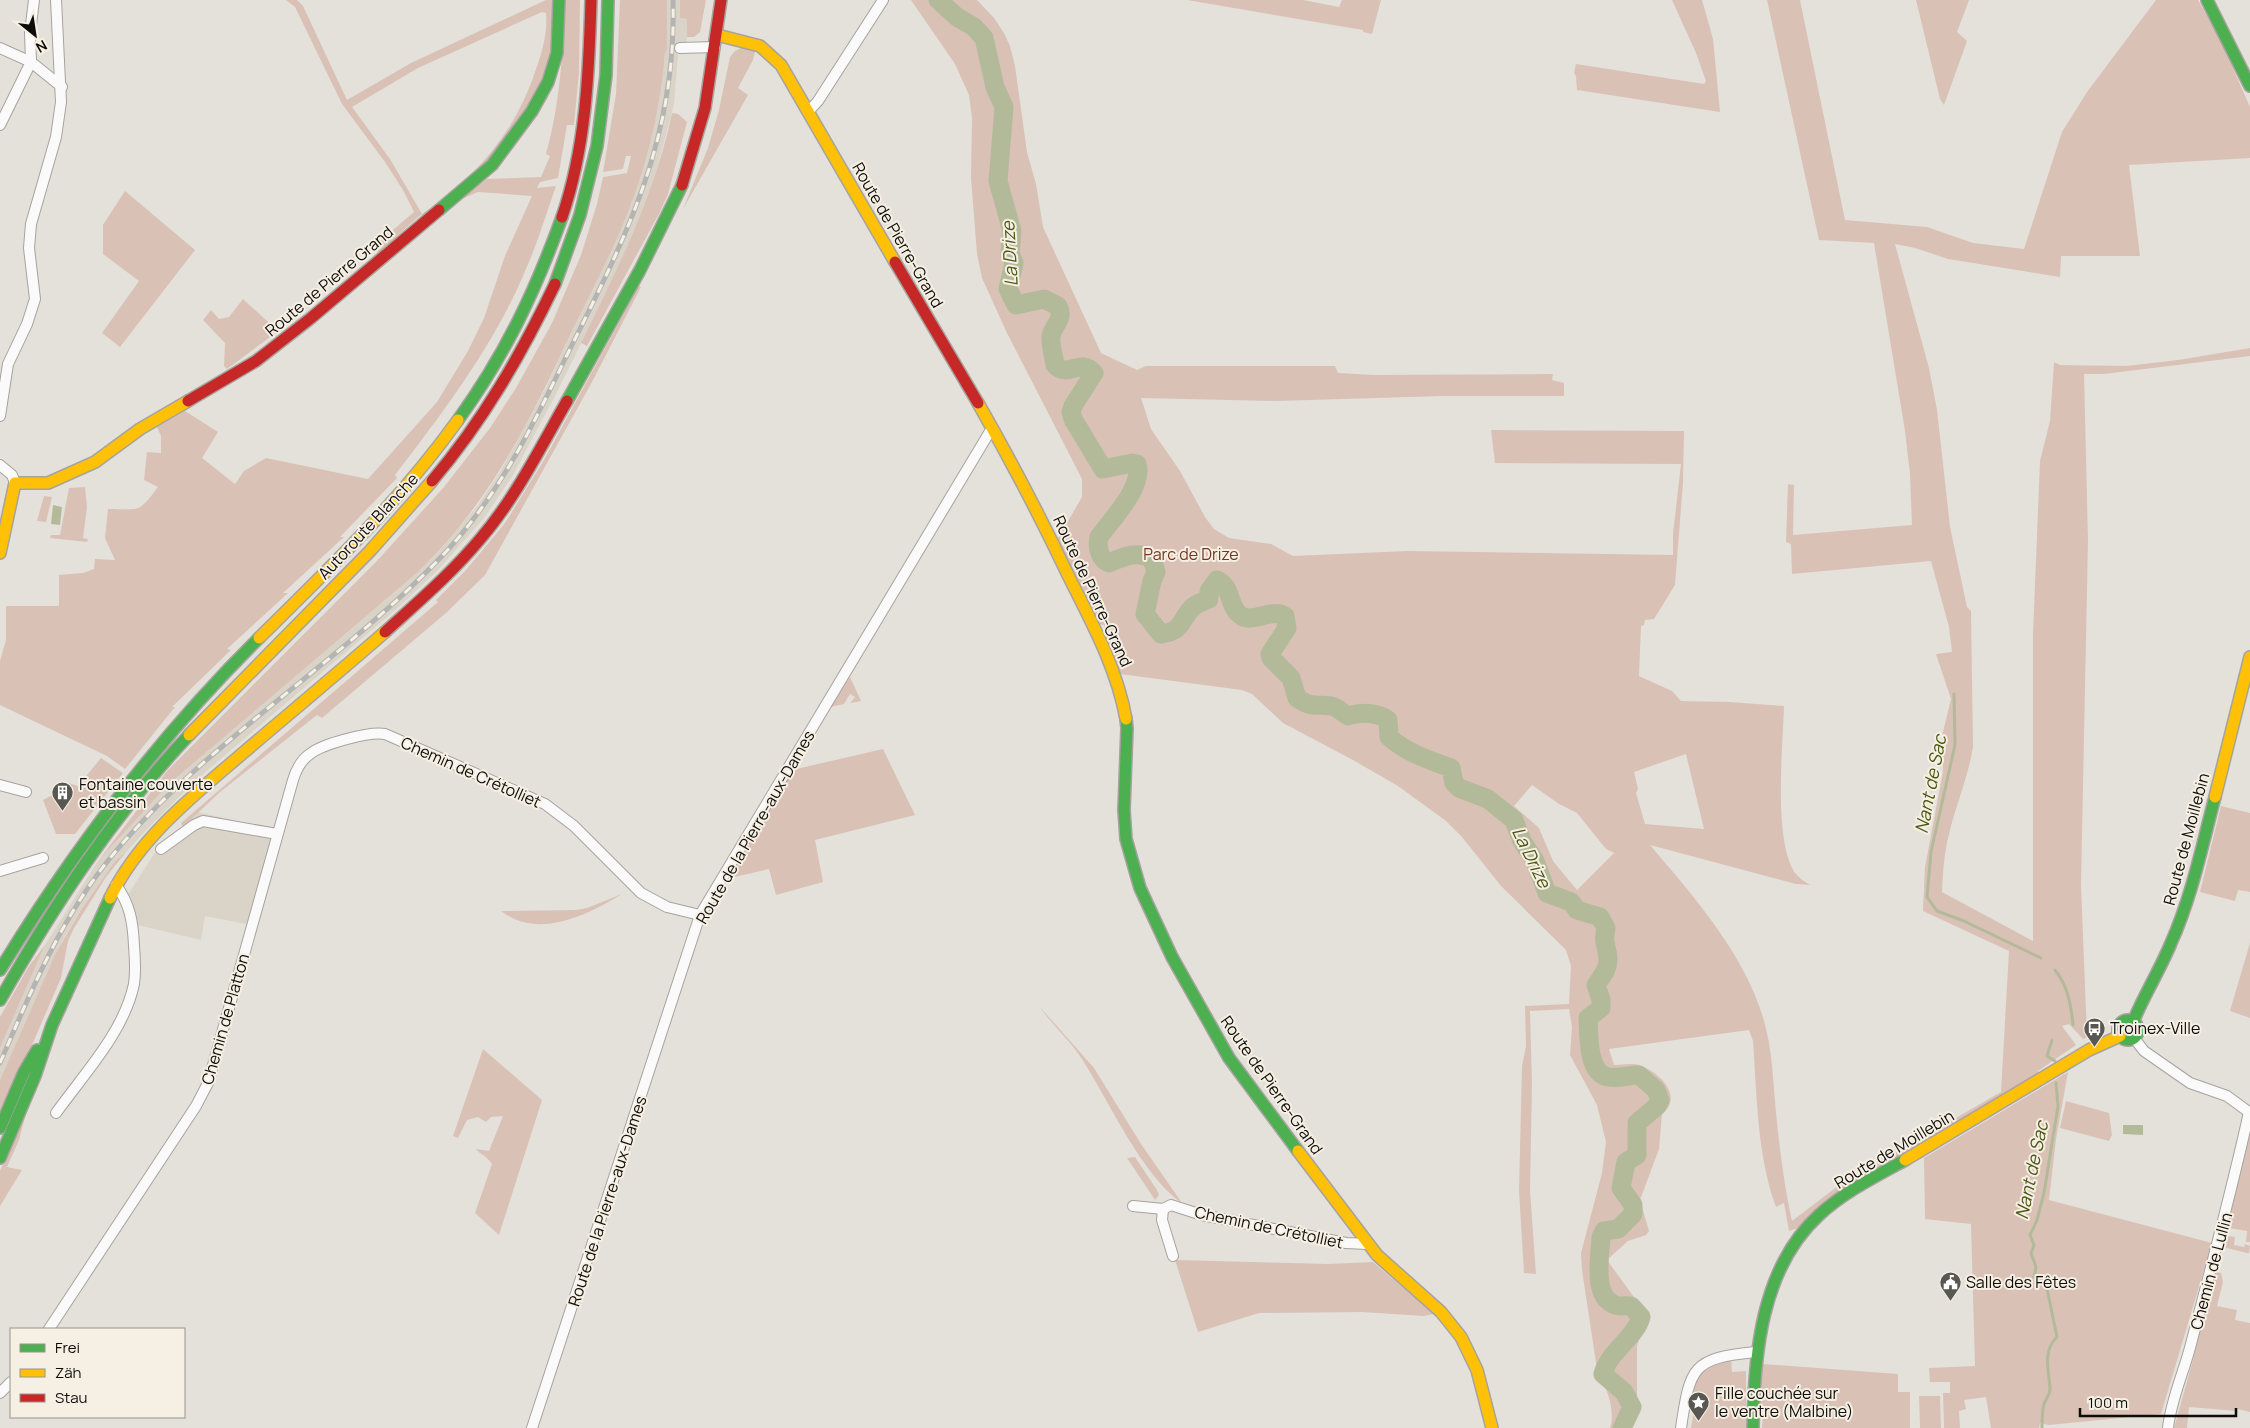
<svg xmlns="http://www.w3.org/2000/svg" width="2250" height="1428" viewBox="0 0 2250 1428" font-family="Manrope,sans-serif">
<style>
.built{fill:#dad4c8}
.green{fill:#dac1b6;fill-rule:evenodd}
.water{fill:#b3ba9a}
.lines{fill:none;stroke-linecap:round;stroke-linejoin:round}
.stream{stroke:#b3ba9a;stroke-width:3}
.river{stroke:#b3ba9a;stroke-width:19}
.street-casing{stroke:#a6a39f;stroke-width:12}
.fast-casing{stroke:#a6a39f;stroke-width:14}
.slow-casing{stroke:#a6a39f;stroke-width:14}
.jam-casing{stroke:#a6a39f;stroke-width:14}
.street{stroke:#fbfafa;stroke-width:10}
.fast{stroke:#4caf50;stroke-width:11}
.slow{stroke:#ffc107;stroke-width:11}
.jam{stroke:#c62828;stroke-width:11}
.rail-casing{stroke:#b4b4b2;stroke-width:5}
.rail{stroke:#f6efe4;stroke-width:3;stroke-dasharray:9;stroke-linecap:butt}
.labels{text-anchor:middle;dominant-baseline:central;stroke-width:4;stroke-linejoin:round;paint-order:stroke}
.street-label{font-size:16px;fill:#0e0c08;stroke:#f6efe4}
.park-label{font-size:16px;fill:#743622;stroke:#f6efe4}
.poi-label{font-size:16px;fill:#0e0c08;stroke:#f6efe4;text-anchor:start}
.water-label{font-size:18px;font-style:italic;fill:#4b5913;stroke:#f6efe4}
</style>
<rect width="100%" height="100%" fill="#e4e1db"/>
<g class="built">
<polygon points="667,0 680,0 680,18 687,18 687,42 679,44 674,104 652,188 617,271 555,396 513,475 484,518 439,569 400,606 196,780 149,827 126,852 115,861 82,907 63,940 0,1080 0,1048 45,945 98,861 169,784 418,572 439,551 478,505 500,472 543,393 631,205 658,109 666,39"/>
<polygon points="198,812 284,832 256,926 205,916 201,940 133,924 125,899 161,843 183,827"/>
</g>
<g class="green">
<path d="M286,0H297L303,6L347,100L411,63L546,0H554L552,44L547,69L527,109L488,161L423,216L422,214L417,218L378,253L373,247L414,212L403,190L385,162L342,104L295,7ZM542,12L546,13C548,32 542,52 536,69C515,133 477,176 422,214L390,159L352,107L418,68Z"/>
<path d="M565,0H580L579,72L574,125H567L558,178L540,182L537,188L556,186C546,214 538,242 526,269C495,344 444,411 395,475L397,478L340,537H344L283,593H288L227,649L231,650L172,707H175L125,769L107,756L0,705V661L6,640V606H59V575L83,573L94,569L95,559L115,560L105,538L108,509C140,509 138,514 158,487L144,480L147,452L161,453V436L157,427L185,411L218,432L202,458L235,484L244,471L266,458L368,479L437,402L468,351L484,318L505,256L532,196L478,192L459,200L487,179L541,177L550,156L546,154C560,105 563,51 565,0Z"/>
<path d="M620,0H667V51L665,52C661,105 649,157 630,207C614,249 592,290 572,331C529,422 492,500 418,572L169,784L98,861L168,770L376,562L444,487L490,428L516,388L552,323L581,255L597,204L603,177L627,173L631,156H626L623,169L603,172L616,94Z"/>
<polygon points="680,0 706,0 700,32 694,37 687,37 687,19 680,18"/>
<path d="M911,0H977L994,18L1004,33L1010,46L1015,66L1027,152L1036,184L1043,227L1101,353L1137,370L1146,366H1335L1338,373L1374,375L1553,374L1552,380L1564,383V396H1443L1277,401L1141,398L1151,429L1180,471L1205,517L1214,529L1229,538L1271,544L1293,556L1407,551L1673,555V534L1681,464L1495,463L1491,430L1684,431L1683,482L1675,585L1654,619L1645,620L1644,625L1641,626L1639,676L1672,691L1681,701L1729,702L1784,706C1783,747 1773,840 1795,873C1799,878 1805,882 1810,885L1796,884L1650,845C1696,899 1752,962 1767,1033C1772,1055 1773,1078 1775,1101C1778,1138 1784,1185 1792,1221L1838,1186L2001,1092L2009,951L1923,911L1925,867L1943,772L1942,736L1951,699L1936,654L1952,652L1949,627L1931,561L1792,574L1791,544L1786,542L1788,484L1794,485L1793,535L1912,525L1910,474L1905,431L1874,243L1819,240L1767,0H1800L1845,220L1927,227L1973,243L2024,249L2062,132L2087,92L2156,0H2198L2221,41L2250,107V158L2129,165L2140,256H2061L2060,277L1948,259L1915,248L1895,244L1929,368L1937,410L1950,527L1967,607L1971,611L1973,747C1968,777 1956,805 1949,834C1944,853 1943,873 1942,892L2033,941V634L2040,461L2050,421L2054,362L2060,365L2126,366L2178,360L2250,348V356L2104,374H2084L2088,540L2081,885L2087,1037L2083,1039L2069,1024L2062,1026L2076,1045L2038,1071L2039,1074L1798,1228L1789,1231L1784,1203L1776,1207C1757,1155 1757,1096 1753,1041L1749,1030L1609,1049L1614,1065C1622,1065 1632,1063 1639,1065C1658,1071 1685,1096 1662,1114L1659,1149L1640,1200L1649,1231L1646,1235L1628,1241L1607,1260L1639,1304L1646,1318L1637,1346V1414L1630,1428H1610C1615,1413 1609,1389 1598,1376L1582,1270L1581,1253L1602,1173L1606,1142L1597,1105L1570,1055L1572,1027L1569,1009L1530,1011L1532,1084L1530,1190L1536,1274L1524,1273L1519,1191L1522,1066L1526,1046L1525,1006L1569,1004L1571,966L1566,950L1501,886L1462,837L1446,821L1398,786L1353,760L1283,723L1252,694L1242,690L1120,674L1106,640L1104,625L1100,624L1057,540L1082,497V479L1007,333L982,278L977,254L971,178L972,118L969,95L955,64ZM1686,754L1704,829L1645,824L1636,793L1638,789L1634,772ZM1532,785L1559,804L1577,813L1606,849L1614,853L1577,890L1553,861L1539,828L1514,806Z"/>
<polygon points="1187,0 1303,0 1339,7 1342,0 1381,0 1372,34 1363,32 1363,30"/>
<polygon points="1672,0 1702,0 1713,39 1720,112 1577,90 1576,76 1574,73 1576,64 1704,84 1706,81 1696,53"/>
<polygon points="1916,0 1969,0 1957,32 1967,41 1944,105 1940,99"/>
<polygon points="743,47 755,51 753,60 738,88 748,95 683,209 708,148 719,110 730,57 735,51"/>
<path d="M672,113L678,114L687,122L668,194L660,212L587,346L581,343C618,268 655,195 672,113Z"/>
<polygon points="125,191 195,250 120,347 102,333 139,281 103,254 103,225"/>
<polygon points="639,286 641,287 592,382 485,575 446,613 322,718 317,715 220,792 183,827 181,823 438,602 436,600 466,570 505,523 544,460"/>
<polygon points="243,299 278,331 227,369 224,366 225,343 203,320 211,310 219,319 229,317"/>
<polygon points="85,487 87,507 83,538 88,539 87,542 50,538 51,535 60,535 69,488"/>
<polygon points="44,496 52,497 46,522 37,521"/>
<polygon points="850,677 861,701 850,703 855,697 850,694 844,704 830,707"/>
<polygon points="883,749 915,815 815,840 823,882 776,895 769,869 726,879 792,770"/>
<polygon points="101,758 123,773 75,834 56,834 43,800 62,790 69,791 68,783 78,786"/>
<polygon points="2221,806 2250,813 2250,892 2238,890 2235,901 2200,892"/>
<polygon points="126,852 106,877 74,928 68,941 61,978 0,1119 0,1080 55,955 82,908 115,861"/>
<path d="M622,894C588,915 537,940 501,911L576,910L587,908Z"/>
<polygon points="2250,943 2250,1018 2230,1011"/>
<polygon points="45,945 0,1048 0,1017 29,966"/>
<path d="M1039,1006L1094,1068L1141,1144L1182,1203C1142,1176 1109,1101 1082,1059C1070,1040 1052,1025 1039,1006Z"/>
<path d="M483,1049L542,1100L499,1235L475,1213L492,1164C486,1155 479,1154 476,1149L489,1151L503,1116L491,1117L486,1122L478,1117L467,1120L458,1138L453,1136Z"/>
<polygon points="2068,1072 2056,1139 2049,1200 2212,1243 2161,1414 2049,1425 2040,1423 2039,1428 1991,1428 1986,1397 1964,1400 1966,1409 1959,1411 1960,1428 1944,1428 1943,1393 1950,1393 1950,1382 1930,1382 1929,1368 1975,1366 1971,1224 1925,1219 1924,1158"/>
<polygon points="2066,1101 2109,1113 2112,1135 2109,1141 2060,1128"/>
<polygon points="27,1109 19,1140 7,1167 22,1170 0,1206 0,1171"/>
<polygon points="2250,1125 2250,1242 2246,1242 2247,1231 2229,1228 2228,1236 2235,1237 2234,1245 2244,1247 2245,1244 2250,1246 2249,1253 2247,1253 2223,1247"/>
<polygon points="1135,1157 1157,1190 1159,1195 1155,1200 1127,1158"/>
<polygon points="1175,1260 1328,1264 1373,1262 1434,1314 1424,1316 1362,1312 1259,1313 1198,1332"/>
<polygon points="2216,1272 2221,1273 2223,1282 2217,1306 2237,1310 2235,1320 2250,1323 2250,1412 2238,1409 2237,1411 2189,1407 2187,1428 2174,1428 2193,1360 2203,1312"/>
<polygon points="1731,1358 1732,1372 1746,1371 1746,1428 1691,1428 1696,1399 1689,1398 1701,1368"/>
<polygon points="1763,1364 1898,1374 1898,1392 1910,1392 1910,1428 1762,1428 1763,1416 1760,1415"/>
<polygon points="1919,1396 1940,1396 1941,1428 1920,1428"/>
</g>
<g class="water">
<polygon points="53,505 62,507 60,525 51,524"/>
<polygon points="2123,1125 2143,1125 2143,1135 2123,1134"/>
</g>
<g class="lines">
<g class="stream">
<polyline points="1954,694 1955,745 1931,852 1927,897 1937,911 1964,921 2041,958"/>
<path d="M2055,970C2068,986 2071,1005 2073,1025"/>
<polyline points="2052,1040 2047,1056 2055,1061"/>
<path d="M2042,1428C2042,1420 2042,1411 2044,1404C2046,1399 2050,1394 2050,1389C2049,1371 2042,1351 2057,1337L2046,1284L2043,1280L2034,1277L2036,1267L2031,1253L2034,1245L2030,1235L2037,1220L2044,1193L2058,1106L2056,1083"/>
</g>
<path class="river" d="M938,0L957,17L974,27L984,38L995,87L1004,107L998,181L1012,231L1010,253L1014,263L1008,289L1016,305L1044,299L1058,306C1065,319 1053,325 1051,336C1050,345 1054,357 1055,365C1069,379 1080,357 1094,373L1073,406L1071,412L1073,419L1103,469L1132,463L1137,464C1144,487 1111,520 1099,537C1097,547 1099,559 1109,563C1123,557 1138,550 1152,559L1156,572L1152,581L1145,614L1161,634C1185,631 1180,618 1194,606C1198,603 1205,601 1209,599V591L1217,580C1232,586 1228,606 1240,615C1252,625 1272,607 1285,616L1287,628L1270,654L1271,658L1291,678L1297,698C1311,708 1316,704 1331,706C1338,707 1342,713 1348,716C1361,712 1377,712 1388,720L1389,737C1407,753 1429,760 1451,768L1454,783L1459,788L1488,799L1514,820L1522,841L1535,861L1547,893L1571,902L1577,910L1600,917L1606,928C1602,945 1608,946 1608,960C1608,970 1601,977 1596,985L1601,1000V1008L1588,1018C1589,1034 1587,1073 1608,1077C1618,1079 1629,1075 1639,1075L1656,1090L1660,1100L1657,1106L1637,1123V1155L1626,1162L1621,1188L1633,1205V1214L1618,1229L1604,1231L1601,1237C1600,1257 1592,1296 1615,1305C1620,1307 1625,1305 1631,1306L1641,1317C1636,1337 1609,1351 1603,1374L1624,1392L1632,1407L1622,1428"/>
<defs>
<g id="street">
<polyline points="0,48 31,62 62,87"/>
<polyline points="680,48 715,47"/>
<polyline points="808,112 818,101 883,0"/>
<polyline points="0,125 31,62 30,33 34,0"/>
<polyline points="0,416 8,364 27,324 35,299 29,248 31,224 56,137 61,102 56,0"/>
<polyline points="0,465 12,475 15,483"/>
<polyline points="0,785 26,792"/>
<polyline points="161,849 194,825 203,821 277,834"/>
<polyline points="0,871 43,858"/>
<polyline points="2134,1038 2144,1051 2190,1083 2227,1096 2250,1113"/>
<path d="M56,1113C84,1074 124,1032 134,984C136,971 135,958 134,946C133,922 130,904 116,885"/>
<polyline points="1133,1206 1163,1209 1171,1205 1202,1215 1346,1243 1367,1244"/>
<polyline points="1163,1209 1162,1220 1173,1256"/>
<path d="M49,1329L196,1106L208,1083L293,780C296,770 301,760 310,754C322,744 370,731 385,734L545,804L574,826L641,893L667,907L700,915"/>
<polyline points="0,1393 11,1382"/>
<polyline points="532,1428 700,915 992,428"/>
<path d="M1681,1428C1690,1367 1692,1358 1756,1352"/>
<path d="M2168,1428C2171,1399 2184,1372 2191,1344C2211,1267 2232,1190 2249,1112"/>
</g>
<g id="fast">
<polyline points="2207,0 2250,86"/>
<polyline points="439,210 492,165 532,111 548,82 557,53 559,0"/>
<polyline points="555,284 580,215 597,146 606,75 608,0"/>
<polyline points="567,401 640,270 682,185"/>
<path d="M458,420C505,355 535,292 562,217"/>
<polyline points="1126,719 1127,728 1124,810 1126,839 1140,888 1172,957 1229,1058 1298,1151"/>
<path d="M0,970C74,849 158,738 259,638"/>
<path d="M0,1000C54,905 114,814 189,735"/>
<circle cx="2128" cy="1030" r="10"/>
<path d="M2133,1022C2144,995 2160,970 2171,943C2192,896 2202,846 2215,797"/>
<polyline points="0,1128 24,1072 37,1050"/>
<polyline points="0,1158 35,1076 52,1025 110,898"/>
<path d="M1753,1428C1754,1355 1761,1268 1819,1215C1844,1192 1876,1176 1905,1160"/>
</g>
<g id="slow">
<polyline points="717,35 760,46 781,65 895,262"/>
<path d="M978,403C1010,459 1040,516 1068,575C1091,621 1117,668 1126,719"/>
<polyline points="0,553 15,483 48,483 95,462 140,429 188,401"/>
<path d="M259,638C329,569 400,501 458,420"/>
<polyline points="189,735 370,551 432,481"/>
<polyline points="2215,797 2250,657"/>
<path d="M110,898C139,838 194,795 243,753C290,713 338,673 385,632"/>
<polyline points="1298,1151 1377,1255 1441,1312 1461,1337 1477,1370 1492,1428"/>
<polyline points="1905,1160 2089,1050 2120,1036"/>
</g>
<g id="jam">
<polyline points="682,185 705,108 721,0"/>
<path d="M562,217C586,147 589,72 591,0"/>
<polyline points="895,262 978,403"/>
<polyline points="188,401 256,361 311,318 439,210"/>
<path d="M432,481C483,421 521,355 555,284"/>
<path d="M385,632C418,602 452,573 481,538C516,497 540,448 567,401"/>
</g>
</defs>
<use href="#street" class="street-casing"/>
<use href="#fast" class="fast-casing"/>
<use href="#slow" class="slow-casing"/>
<use href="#jam" class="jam-casing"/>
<use href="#street" class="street"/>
<use href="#fast" class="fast"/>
<use href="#slow" class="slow"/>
<use href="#jam" class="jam"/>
<defs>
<path id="rail" d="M0,1063C31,991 61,918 111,857C206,741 340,664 443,555C497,498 532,428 566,357C626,237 677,139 673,0"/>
</defs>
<use href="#rail" class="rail-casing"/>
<use href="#rail" class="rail"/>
</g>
<defs>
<symbol id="building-pin" viewBox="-11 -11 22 30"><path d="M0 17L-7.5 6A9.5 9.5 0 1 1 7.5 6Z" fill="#595752" stroke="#f6efe4"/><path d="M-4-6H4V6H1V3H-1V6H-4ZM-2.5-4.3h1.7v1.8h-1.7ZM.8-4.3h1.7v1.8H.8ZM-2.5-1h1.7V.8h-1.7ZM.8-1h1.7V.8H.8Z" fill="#fff"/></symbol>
<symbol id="bus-pin" viewBox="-11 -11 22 30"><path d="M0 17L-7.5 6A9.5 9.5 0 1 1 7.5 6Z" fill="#595752" stroke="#f6efe4"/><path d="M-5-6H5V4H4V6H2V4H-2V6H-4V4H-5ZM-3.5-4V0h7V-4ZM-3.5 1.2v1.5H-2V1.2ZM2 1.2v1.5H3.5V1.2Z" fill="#fff"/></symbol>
<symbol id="civic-pin" viewBox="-11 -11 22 30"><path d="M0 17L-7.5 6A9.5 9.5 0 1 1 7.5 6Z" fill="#595752" stroke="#f6efe4"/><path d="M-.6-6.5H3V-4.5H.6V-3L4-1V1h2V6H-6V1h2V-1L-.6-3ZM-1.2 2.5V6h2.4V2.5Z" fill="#fff"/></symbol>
<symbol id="sight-pin" viewBox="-11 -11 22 30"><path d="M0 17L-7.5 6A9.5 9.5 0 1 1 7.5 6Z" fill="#595752" stroke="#f6efe4"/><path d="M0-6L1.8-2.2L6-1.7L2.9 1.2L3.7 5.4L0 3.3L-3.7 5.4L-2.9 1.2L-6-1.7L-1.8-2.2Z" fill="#fff"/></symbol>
</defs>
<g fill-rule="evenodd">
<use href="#building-pin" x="50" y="780" width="25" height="34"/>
<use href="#bus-pin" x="2082" y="1016" width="25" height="34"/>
<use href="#civic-pin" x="1938" y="1270" width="25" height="34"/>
<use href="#sight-pin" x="1686" y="1390" width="25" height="34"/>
</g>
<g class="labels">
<g class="street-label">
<text transform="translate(898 235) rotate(60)">Route de Pierre-Grand</text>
<text transform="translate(329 281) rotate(-40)">Route de Pierre Grand</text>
<text transform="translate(368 526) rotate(-47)">Autoroute Blanche</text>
<text transform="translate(1093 591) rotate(65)">Route de Pierre-Grand</text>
<text transform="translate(471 772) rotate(24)">Chemin de Crétolliet</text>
<text transform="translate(755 827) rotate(-60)">Route de la Pierre-aux-Dames</text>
<text transform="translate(2186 839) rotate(-75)">Route de Moillebin</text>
<text transform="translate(225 1019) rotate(-74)">Chemin de Platton</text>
<text transform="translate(1272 1085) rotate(55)">Route de Pierre-Grand</text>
<text transform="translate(1894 1149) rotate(-31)">Route de Moillebin</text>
<text transform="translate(607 1201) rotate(-72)">Route de la Pierre-aux-Dames</text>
<text transform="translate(1269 1227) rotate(12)">Chemin de Crétolliet</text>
<text transform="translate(2211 1271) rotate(-75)">Chemin de Lullin</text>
</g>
<g class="park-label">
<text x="1191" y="554">Parc de Drize</text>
</g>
<g class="poi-label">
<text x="79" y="784">Fontaine couverte<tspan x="79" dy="18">et bassin</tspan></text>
<text x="2110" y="1028">Troinex-Ville</text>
<text x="1966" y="1282">Salle des Fêtes</text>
<text x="1715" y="1393">Fille couchée sur<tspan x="1715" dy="18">le ventre (Malbine)</tspan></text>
</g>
<g class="water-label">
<text transform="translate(1009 254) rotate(-93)">La Drize</text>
<text transform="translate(1930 784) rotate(-79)">Nant de Sac</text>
<text transform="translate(1532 857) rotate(64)">La Drize</text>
<text transform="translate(2031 1170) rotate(-78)">Nant de Sac</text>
</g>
</g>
<rect x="10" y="1328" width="175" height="90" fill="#f6efe4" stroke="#99948c"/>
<rect x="20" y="1344" width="25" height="8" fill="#4caf50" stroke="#99948c"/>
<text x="55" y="1353" font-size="15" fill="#0e0c08">Frei</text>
<rect x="20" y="1369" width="25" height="8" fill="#ffc107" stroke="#99948c"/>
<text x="55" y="1378" font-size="15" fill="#0e0c08">Zäh</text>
<rect x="20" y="1394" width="25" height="8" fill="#c62828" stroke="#99948c"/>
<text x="55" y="1403" font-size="15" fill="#0e0c08">Stau</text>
<g transform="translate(35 35) rotate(150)" stroke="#f6efe4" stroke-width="4" paint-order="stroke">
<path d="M0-4L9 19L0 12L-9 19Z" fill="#0e0c08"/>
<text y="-8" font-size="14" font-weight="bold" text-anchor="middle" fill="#0e0c08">N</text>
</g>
<path d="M2080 1408v8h156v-8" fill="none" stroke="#0e0c08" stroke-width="2.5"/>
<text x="2088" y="1408" font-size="15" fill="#0e0c08" stroke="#f6efe4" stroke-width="4" paint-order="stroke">100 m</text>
</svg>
